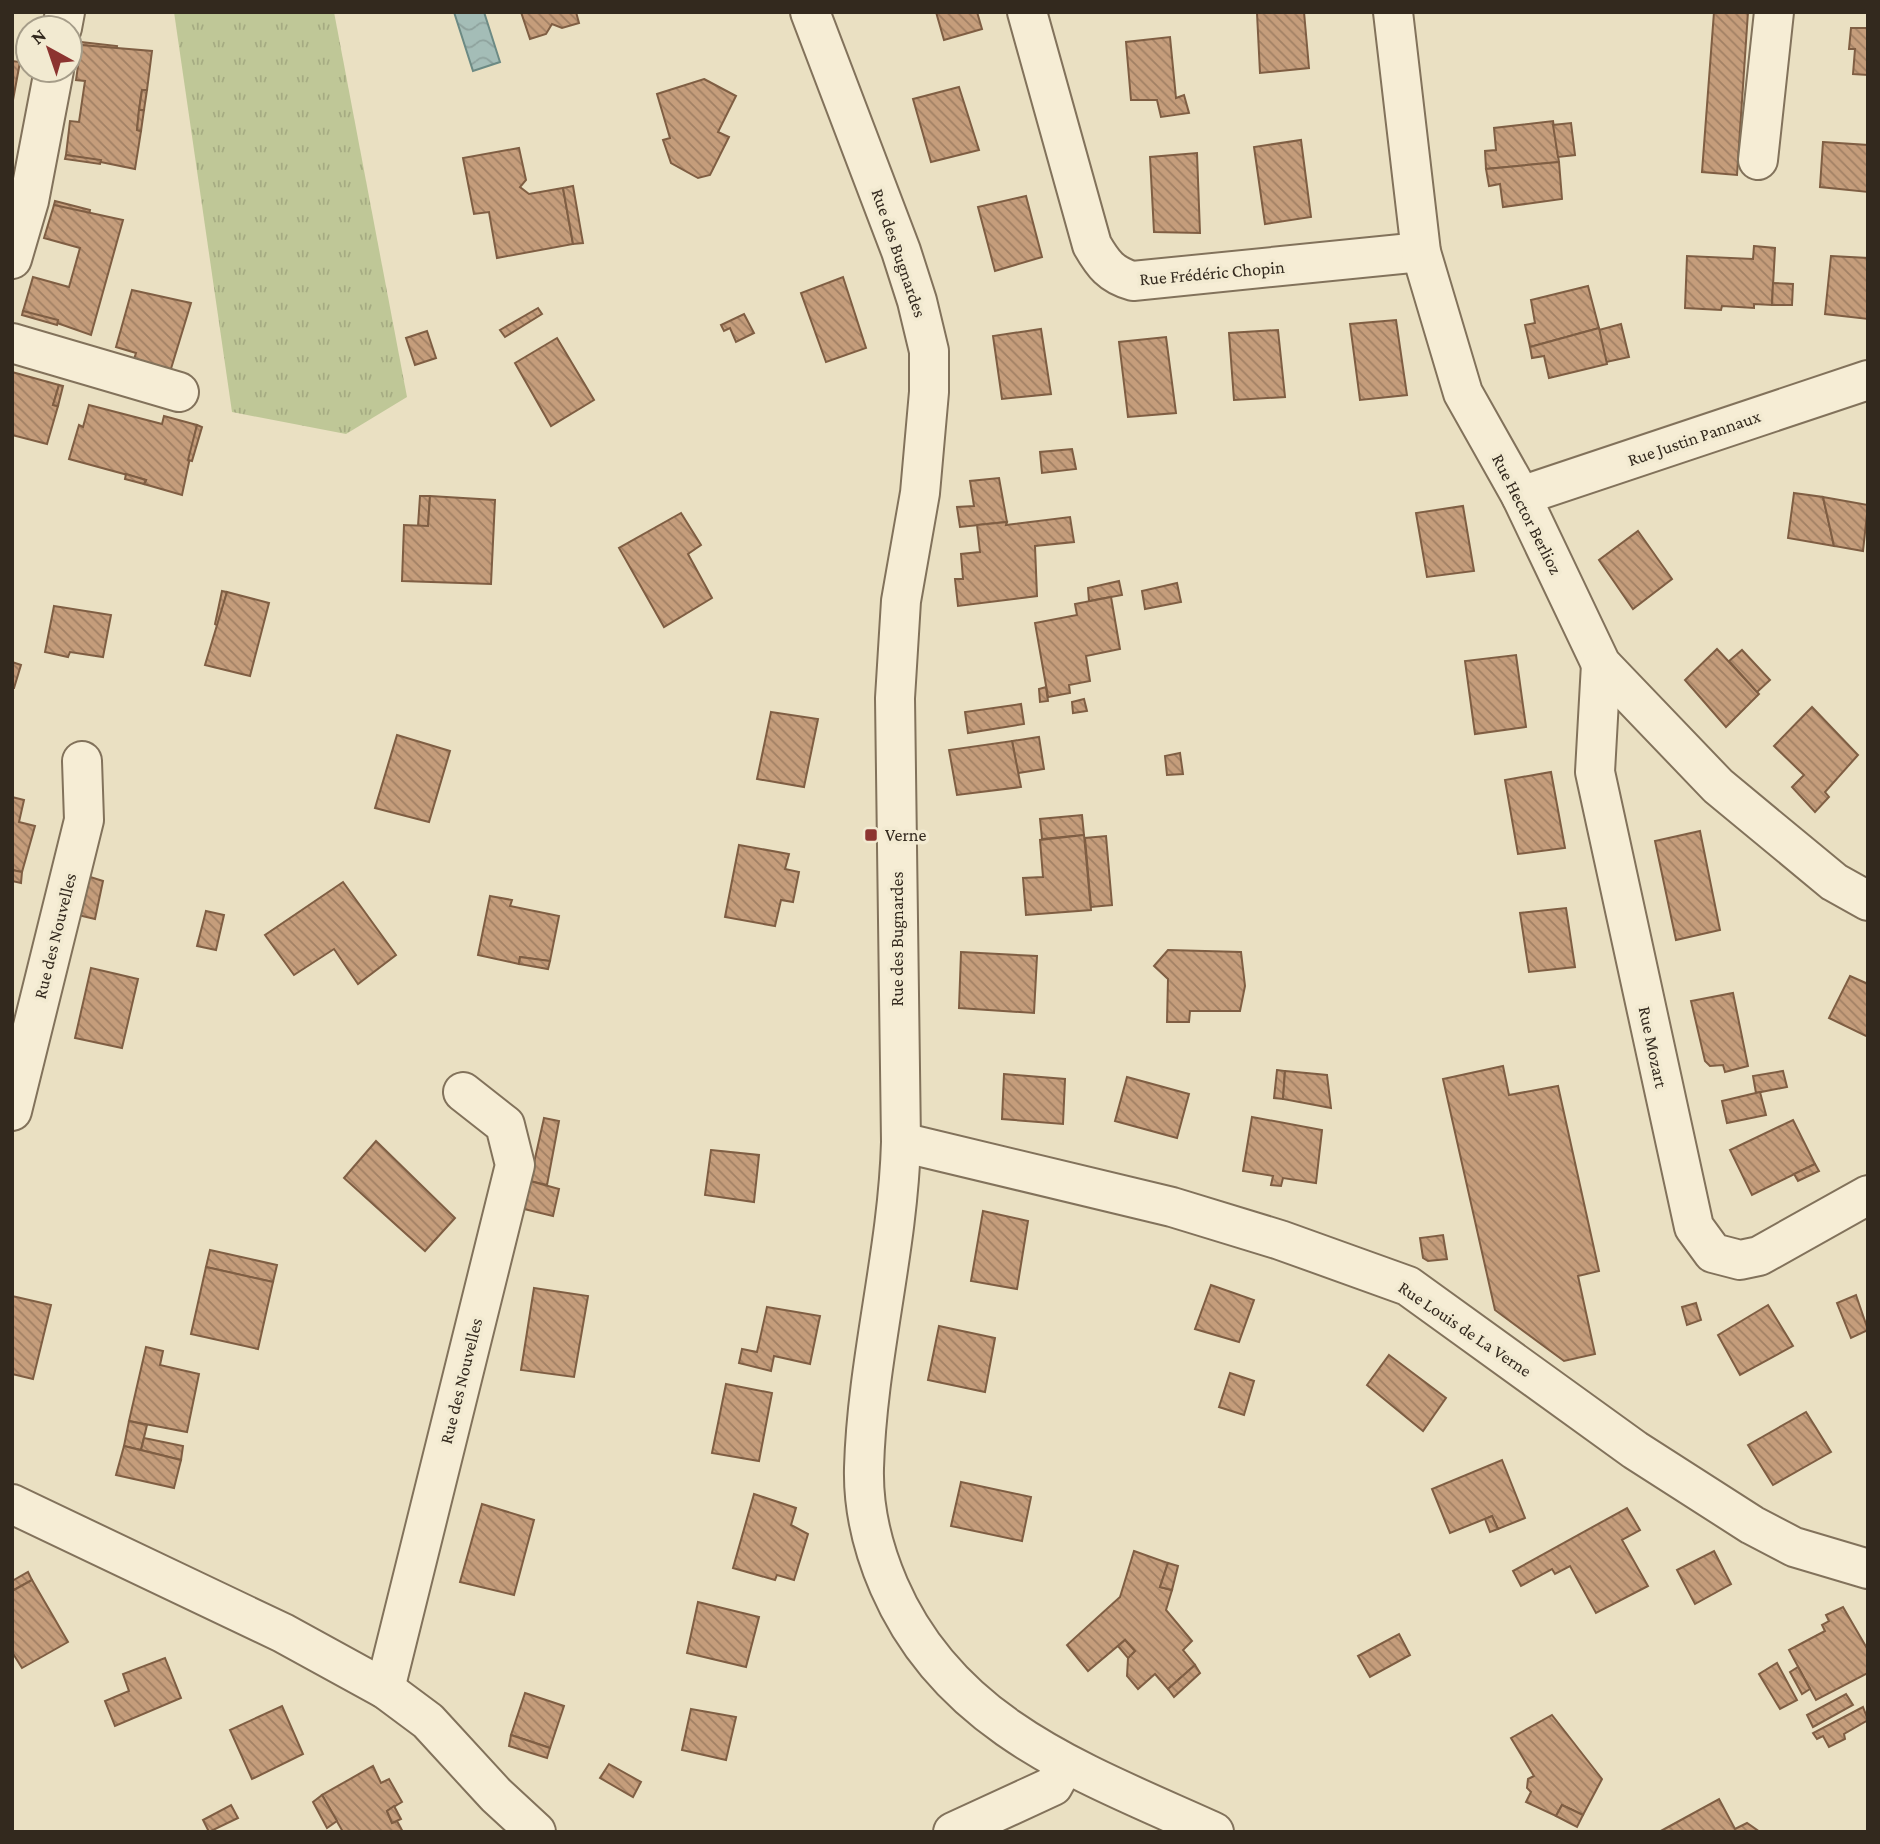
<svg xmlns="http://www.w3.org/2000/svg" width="1880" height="1844" viewBox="0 0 1880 1844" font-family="'Crimson Pro',serif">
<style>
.grass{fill:url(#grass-tufts)}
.water{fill:url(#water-waves);stroke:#6c8a84;stroke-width:2}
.building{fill:url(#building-back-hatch);stroke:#7f5e43;stroke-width:2}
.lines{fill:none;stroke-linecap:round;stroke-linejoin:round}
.minor-casing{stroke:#82725b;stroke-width:42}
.minor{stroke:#f6edd5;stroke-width:38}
.poi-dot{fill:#8c3430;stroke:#f2ead1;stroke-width:2.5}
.labels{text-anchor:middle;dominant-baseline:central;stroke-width:7;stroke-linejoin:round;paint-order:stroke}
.street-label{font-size:18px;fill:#33291e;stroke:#f2ead1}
.poi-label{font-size:18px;fill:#33291e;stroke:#f2ead1;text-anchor:start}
</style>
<defs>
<pattern id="grass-tufts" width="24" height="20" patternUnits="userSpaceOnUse" patternTransform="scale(1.75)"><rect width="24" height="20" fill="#bfc797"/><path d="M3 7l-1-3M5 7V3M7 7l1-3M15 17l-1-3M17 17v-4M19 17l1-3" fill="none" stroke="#a5ab82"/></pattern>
<pattern id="water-waves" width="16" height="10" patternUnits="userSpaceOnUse" patternTransform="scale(1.75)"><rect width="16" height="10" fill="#a4bdb7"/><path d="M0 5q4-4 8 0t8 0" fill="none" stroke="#8ea29d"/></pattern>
<pattern id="building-back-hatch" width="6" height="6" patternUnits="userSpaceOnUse" patternTransform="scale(1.75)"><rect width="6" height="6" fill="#c59d7b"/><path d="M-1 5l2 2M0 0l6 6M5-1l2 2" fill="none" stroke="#a18064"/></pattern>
</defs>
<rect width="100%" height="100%" fill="#eae0c2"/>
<polygon class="grass" points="174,12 334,12 407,397 346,434 232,412"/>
<polygon class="water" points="454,12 484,12 500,62 473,71"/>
<g class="building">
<polygon points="521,12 576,12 579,23 562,28 552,24 546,34 530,39"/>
<polygon points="936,12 977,12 982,29 944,40"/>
<polygon points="1304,12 1309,68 1260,73 1257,13"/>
<polygon points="1714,12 1748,12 1737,175 1702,172"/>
<polygon points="1851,28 1868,28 1868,75 1853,74 1855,49 1849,49"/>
<polygon points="1170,37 1176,98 1184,95 1189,113 1161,117 1157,100 1131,100 1126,42"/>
<polygon points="81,42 117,46 116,51 81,45"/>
<polygon points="81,45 152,51 147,90 142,90 139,110 137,130 141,131 135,169 66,155 70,121 79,122 85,81 76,80"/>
<polygon points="12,61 20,62 13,100 12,100"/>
<polygon points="704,79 736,96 718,132 729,137 710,175 698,178 671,163 663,140 670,138 657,94"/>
<polygon points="959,87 979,150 931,162 913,99"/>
<polygon points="142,90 147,90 144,110 139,110"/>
<polygon points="139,110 144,110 141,131 137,130"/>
<polygon points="1553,121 1559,162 1486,169 1485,151 1496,150 1494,128"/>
<polygon points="1571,123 1575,155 1558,157 1553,125"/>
<polygon points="1301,140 1311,217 1265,224 1254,147"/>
<polygon points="1823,142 1868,145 1868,192 1820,187"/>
<polygon points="519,148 526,180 520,187 529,194 563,188 573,244 497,258 489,212 474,214 463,158"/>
<polygon points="1197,153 1200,233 1154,232 1150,157"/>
<polygon points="66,155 101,160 100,164 65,159"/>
<polygon points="1559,162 1562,199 1503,207 1500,184 1489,186 1486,169"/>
<polygon points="573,186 583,243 573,244 563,188"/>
<polygon points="1026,196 1042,257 995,271 978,207"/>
<polygon points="55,201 90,210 89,215 54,205"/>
<polygon points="54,205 123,220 91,335 23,311 33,277 69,287 80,248 44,238"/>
<polygon points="1754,246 1775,248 1772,305 1754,304 1754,308 1722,306 1721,310 1685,308 1687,256 1753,259"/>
<polygon points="1831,256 1868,258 1868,319 1825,314"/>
<polygon points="843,277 866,348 826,362 801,293"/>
<polygon points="1773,283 1793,284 1792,305 1772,305"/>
<polygon points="1588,286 1599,328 1530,347 1525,325 1535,323 1531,300"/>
<polygon points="132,290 191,303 170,372 133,362 136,353 116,347"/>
<polygon points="538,308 542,314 505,337 500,330"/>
<polygon points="23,311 58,320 57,325 22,315"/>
<polygon points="744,314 754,333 736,342 730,328 724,331 721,325"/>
<polygon points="1396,320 1407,395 1360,400 1350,324"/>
<polygon points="1621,324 1629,357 1606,362 1599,330"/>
<polygon points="1599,328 1607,364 1549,378 1544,356 1532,358 1530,347"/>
<polygon points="1041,329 1051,394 1002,399 993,336"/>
<polygon points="1278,330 1285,397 1234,400 1229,333"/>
<polygon points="427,331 436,358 415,365 406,338"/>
<polygon points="1166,337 1176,413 1128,417 1119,342"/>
<polygon points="557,338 594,400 551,426 515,363"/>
<polygon points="12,372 59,385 53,405 58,406 47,444 12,435"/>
<polygon points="59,385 63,386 58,406 53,405"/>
<polygon points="89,405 162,424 164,416 197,425 182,495 144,484 146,480 69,459 79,425 83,427"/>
<polygon points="197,425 202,427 192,461 188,460"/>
<polygon points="1072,449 1076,469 1042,473 1040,452"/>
<polygon points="126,474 146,480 144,484 125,479"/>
<polygon points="999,478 1007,522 960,527 957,507 974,506 970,481"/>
<polygon points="1794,493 1823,497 1834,546 1788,538"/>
<polygon points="420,496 430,496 428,526 418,526"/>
<polygon points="430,496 495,500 491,584 402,581 404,525 428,526"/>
<polygon points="1823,497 1868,505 1863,551 1834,546"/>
<polygon points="1463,506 1474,571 1427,577 1416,513"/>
<polygon points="681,513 701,545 688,554 712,598 664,627 619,548"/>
<polygon points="1070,517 1074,542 1035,546 1037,596 958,606 955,579 963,579 961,554 980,552 977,525 1007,522 1006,525"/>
<polygon points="1638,531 1672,579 1633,609 1599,560"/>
<polygon points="1119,581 1122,595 1089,601 1088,588"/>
<polygon points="1177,583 1181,602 1145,609 1142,591"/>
<polygon points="222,591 227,592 218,626 215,624"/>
<polygon points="227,592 269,603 250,676 205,665"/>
<polygon points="1111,597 1120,649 1086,656 1090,681 1069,685 1070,693 1048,697 1035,623 1077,615 1075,604"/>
<polygon points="54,606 111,615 103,657 70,652 68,657 45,652"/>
<polygon points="1717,649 1759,694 1726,727 1685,680"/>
<polygon points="1742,650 1770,680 1757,692 1729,661"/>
<polygon points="1516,655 1526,727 1475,734 1465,661"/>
<polygon points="12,662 21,665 14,688 12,688"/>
<polygon points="1046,687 1048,701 1040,702 1039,689"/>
<polygon points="1084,699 1087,711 1073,713 1072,702"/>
<polygon points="1021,704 1024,724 968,733 965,712"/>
<polygon points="1812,707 1858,755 1825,792 1829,797 1815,812 1792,787 1804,775 1774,746"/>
<polygon points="771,712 818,719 804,787 757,779"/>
<polygon points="397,735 450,751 429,822 375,808"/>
<polygon points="1039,737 1044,769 1018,773 1012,741"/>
<polygon points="1012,741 1021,787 957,795 949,750"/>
<polygon points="1180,753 1183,774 1167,775 1165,756"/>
<polygon points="1551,772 1565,848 1518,854 1505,780"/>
<polygon points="12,797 24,800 19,822 35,826 22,872 12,870"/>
<polygon points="1082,815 1084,835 1042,839 1040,819"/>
<polygon points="1700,831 1720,930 1676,940 1655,841"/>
<polygon points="1084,835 1091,910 1026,915 1023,878 1043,877 1040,840"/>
<polygon points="1106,836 1112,905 1091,907 1085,838"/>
<polygon points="739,845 789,854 785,869 799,872 793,902 781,900 775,926 725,917"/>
<polygon points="12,870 22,872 21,883 12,881"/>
<polygon points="87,876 103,881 95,919 78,915"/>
<polygon points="343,882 396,955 358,984 334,949 294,975 265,935"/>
<polygon points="490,896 512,900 510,906 559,916 550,961 520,957 519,964 478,955"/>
<polygon points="1566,908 1575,967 1529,972 1520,913"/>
<polygon points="206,911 224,915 216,950 197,946"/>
<polygon points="1168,950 1241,952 1245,986 1240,1011 1190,1011 1189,1022 1167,1022 1168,979 1154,966"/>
<polygon points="961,952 1037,956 1034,1013 959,1008"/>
<polygon points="520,957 550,961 548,969 519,964"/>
<polygon points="91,968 138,979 122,1048 75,1038"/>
<polygon points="1850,976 1868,984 1868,1037 1829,1018"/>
<polygon points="1733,993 1748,1066 1725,1072 1723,1065 1710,1066 1705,1061 1691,1001"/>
<polygon points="1503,1066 1509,1095 1558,1086 1599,1271 1578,1276 1595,1354 1564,1361 1495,1310 1443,1079"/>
<polygon points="1277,1070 1285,1071 1283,1099 1274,1098"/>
<polygon points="1285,1071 1327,1075 1331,1108 1283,1099"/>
<polygon points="1783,1071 1787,1087 1756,1093 1753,1076"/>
<polygon points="1004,1074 1065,1079 1063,1124 1002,1119"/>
<polygon points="1127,1077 1189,1094 1177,1138 1115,1121"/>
<polygon points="1760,1092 1766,1115 1727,1123 1722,1101"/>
<polygon points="1252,1117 1322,1130 1316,1183 1283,1178 1281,1186 1271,1185 1273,1176 1243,1171"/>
<polygon points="544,1118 559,1121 547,1185 530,1181"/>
<polygon points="1793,1120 1815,1164 1752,1195 1730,1150"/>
<polygon points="376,1141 455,1218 425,1251 344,1178"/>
<polygon points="711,1150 759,1155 754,1202 705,1195"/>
<polygon points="1815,1164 1819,1171 1798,1181 1794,1174"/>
<polygon points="530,1181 559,1189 553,1216 524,1209"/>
<polygon points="983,1211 1028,1221 1017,1289 971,1281"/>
<polygon points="1443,1235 1447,1259 1428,1261 1423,1258 1420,1238"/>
<polygon points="210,1250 277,1265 273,1282 206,1267"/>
<polygon points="206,1267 273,1282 258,1349 191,1334"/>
<polygon points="1211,1285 1254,1300 1239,1342 1195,1329"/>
<polygon points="534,1288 588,1296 574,1377 521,1370"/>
<polygon points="1856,1295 1868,1330 1851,1338 1837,1303"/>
<polygon points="12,1296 51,1305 33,1379 12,1374"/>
<polygon points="1696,1303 1701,1320 1687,1325 1682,1307"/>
<polygon points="1768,1305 1793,1346 1740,1375 1718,1335"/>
<polygon points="767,1307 820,1316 810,1364 774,1356 771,1371 739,1363 742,1349 757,1352"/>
<polygon points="939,1326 995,1338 985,1392 928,1380"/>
<polygon points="146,1347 163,1351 160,1365 199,1374 187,1432 129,1421"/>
<polygon points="1389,1355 1446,1398 1423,1431 1367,1385"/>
<polygon points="1230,1373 1254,1381 1244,1415 1219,1407"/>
<polygon points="726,1384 772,1393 759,1461 712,1453"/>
<polygon points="1806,1412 1831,1452 1773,1485 1748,1445"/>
<polygon points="129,1421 147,1425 141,1450 124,1446"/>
<polygon points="144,1438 183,1446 181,1460 141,1450"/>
<polygon points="124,1446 181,1460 174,1488 116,1475"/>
<polygon points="1502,1460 1525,1518 1498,1529 1492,1516 1450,1533 1432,1489"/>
<polygon points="961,1482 1031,1497 1022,1541 951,1526"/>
<polygon points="754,1494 796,1508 791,1525 808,1534 794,1580 777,1575 775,1580 733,1568"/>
<polygon points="482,1504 534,1520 514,1595 460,1582"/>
<polygon points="1627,1508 1640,1530 1622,1540 1648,1586 1596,1613 1570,1566 1555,1574 1552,1569 1521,1586 1513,1571"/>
<polygon points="1492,1516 1498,1529 1490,1532 1485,1519"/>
<polygon points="1134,1551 1168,1563 1160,1587 1172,1590 1166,1610 1192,1641 1183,1650 1195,1665 1168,1689 1155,1674 1138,1689 1127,1676 1128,1658 1135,1651 1125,1640 1088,1671 1067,1645 1120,1597"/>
<polygon points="1714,1551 1731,1584 1695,1604 1677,1570"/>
<polygon points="1168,1563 1178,1566 1172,1590 1160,1587"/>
<polygon points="28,1572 32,1580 12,1591 12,1581"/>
<polygon points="32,1580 68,1642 22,1668 12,1652 12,1591"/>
<polygon points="698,1602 759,1617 746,1667 687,1653"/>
<polygon points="1843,1607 1868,1650 1868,1673 1816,1700 1789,1650 1825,1631 1822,1625 1829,1621 1826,1615"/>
<polygon points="1399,1634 1410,1655 1370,1677 1358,1656"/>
<polygon points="1125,1640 1135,1651 1128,1658 1118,1646"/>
<polygon points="165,1658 181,1698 115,1726 105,1701 129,1691 123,1674"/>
<polygon points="1777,1663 1797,1700 1780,1709 1759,1674"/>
<polygon points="1195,1665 1200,1673 1174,1697 1168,1689"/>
<polygon points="1798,1667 1810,1689 1802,1694 1790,1672"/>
<polygon points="525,1693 564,1706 550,1748 511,1735"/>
<polygon points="1846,1694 1853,1705 1813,1727 1807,1715"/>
<polygon points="282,1706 303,1754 252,1779 230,1730"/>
<polygon points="1863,1707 1868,1720 1844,1734 1845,1739 1829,1747 1823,1736 1817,1739 1813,1733"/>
<polygon points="691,1709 736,1717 726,1760 682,1750"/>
<polygon points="1552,1715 1602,1779 1583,1815 1562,1805 1556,1816 1526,1802 1531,1792 1527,1788 1528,1779 1534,1776 1511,1738"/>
<polygon points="511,1735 550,1748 547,1758 509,1746"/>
<polygon points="609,1764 641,1782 633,1797 600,1778"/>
<polygon points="373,1766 381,1783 389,1779 402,1802 387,1811 392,1823 397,1821 403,1832 343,1832 322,1795"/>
<polygon points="322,1795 337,1821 327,1828 313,1802"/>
<polygon points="1719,1799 1735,1829 1747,1823 1760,1832 1659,1832"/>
<polygon points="231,1805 238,1818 209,1832 203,1820"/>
<polygon points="1562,1805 1583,1815 1577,1827 1556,1816"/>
<polygon points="394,1806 401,1819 392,1823 387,1811"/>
</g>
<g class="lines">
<defs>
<g id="minor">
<path d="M810,12L901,251L917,301L929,351V392L920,493L901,601L895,698L901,1142C898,1251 867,1359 864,1468C863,1509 873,1549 889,1586C950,1727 1084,1773 1214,1832"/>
<path d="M1027,12L1092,245C1103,264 1111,275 1133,281L1421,252"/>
<polyline points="1393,12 1421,252 1463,393 1521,496 1601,664 1718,786 1834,882 1868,901"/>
<polyline points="62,28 65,12"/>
<polyline points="1758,160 1774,12"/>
<polyline points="12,259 29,201 54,70"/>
<polyline points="12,343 179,392"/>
<polyline points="1521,496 1868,380"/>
<polyline points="1601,664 1595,772 1694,1227 1713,1253 1740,1260 1759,1256 1868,1195"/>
<polyline points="12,1111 84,820 82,761"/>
<polyline points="901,1142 1172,1207 1280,1240 1408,1286 1635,1450 1752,1525 1794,1547 1868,1569"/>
<polyline points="12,1504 283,1633 385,1689 428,1721 496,1795 536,1832"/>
<polyline points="385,1689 515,1165 505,1125 463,1092"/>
<polyline points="953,1832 1053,1786 1065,1764"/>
</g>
</defs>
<use href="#minor" class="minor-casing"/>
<use href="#minor" class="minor"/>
</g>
<rect class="poi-dot" x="864" y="828" width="14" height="14" rx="3.5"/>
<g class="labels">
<g class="street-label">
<text transform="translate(899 253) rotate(71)">Rue des Bugnardes</text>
<text transform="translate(1212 273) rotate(-5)">Rue Frédéric Chopin</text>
<text transform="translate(1694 438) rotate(-19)">Rue Justin Pannaux</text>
<text transform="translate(1527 514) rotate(63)">Rue Hector Berlioz</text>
<text transform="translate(55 936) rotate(-76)">Rue des Nouvelles</text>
<text transform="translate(897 939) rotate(-90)">Rue des Bugnardes</text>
<text transform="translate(1653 1047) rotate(78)">Rue Mozart</text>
<text transform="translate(1465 1329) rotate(34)">Rue Louis de La Verne</text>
<text transform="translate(461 1381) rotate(-76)">Rue des Nouvelles</text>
</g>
<g class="poi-label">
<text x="885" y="835">Verne</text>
</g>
</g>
<rect width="1880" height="1844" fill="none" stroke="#33291e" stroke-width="28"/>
<g transform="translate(49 49) rotate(320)"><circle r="33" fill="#f2ead1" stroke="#a69d89" stroke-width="2"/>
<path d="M0-5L12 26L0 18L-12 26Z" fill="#8c3430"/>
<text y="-10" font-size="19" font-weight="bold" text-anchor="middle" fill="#33291e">N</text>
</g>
</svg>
